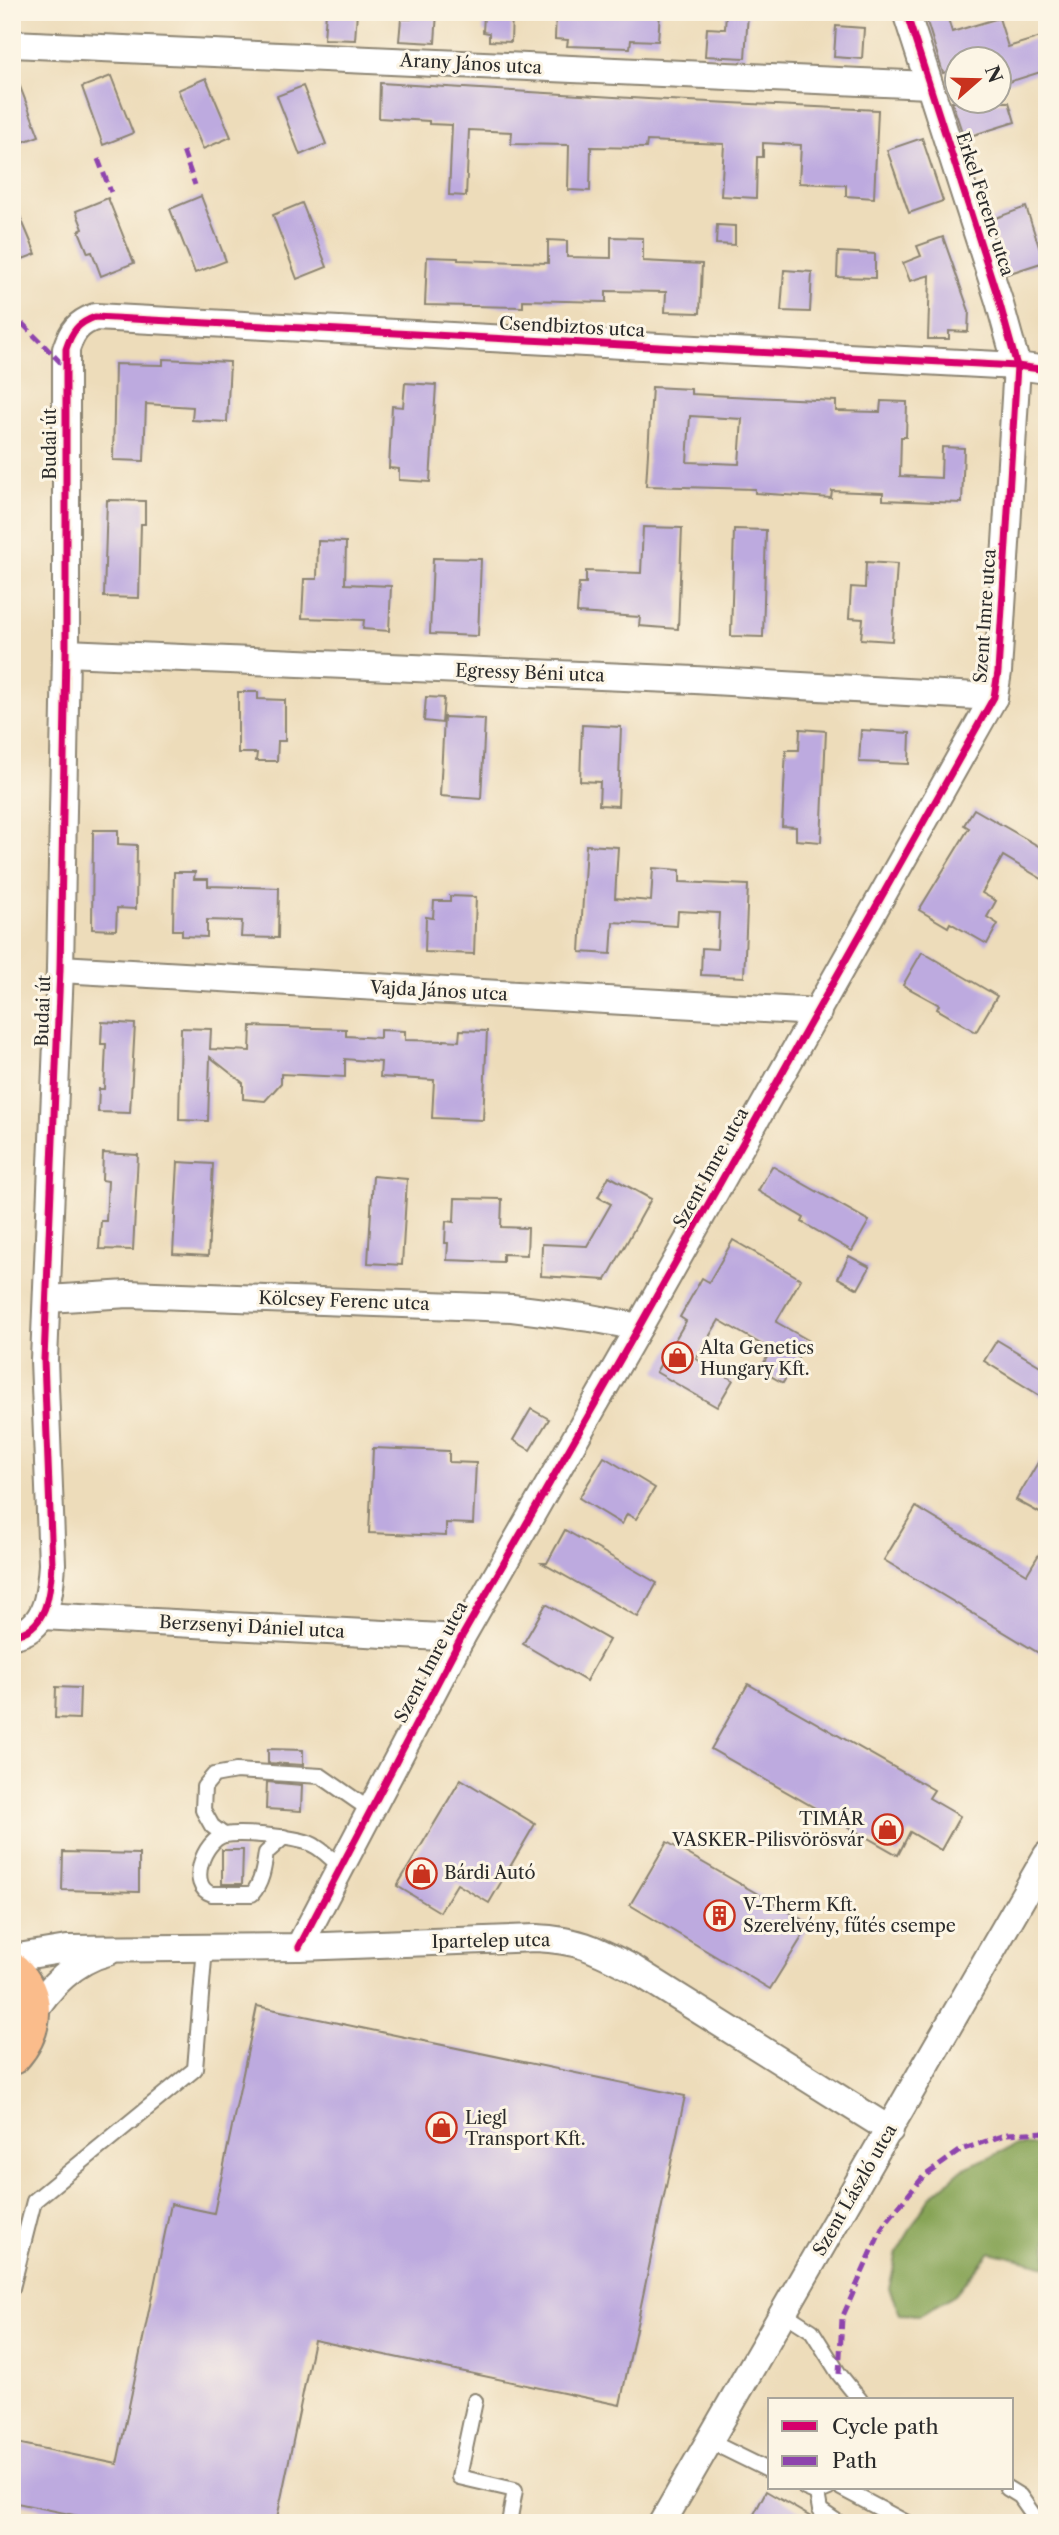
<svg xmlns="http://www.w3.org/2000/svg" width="1059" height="2535" viewBox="0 0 1059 2535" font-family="'Libre Caslon Text',serif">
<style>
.forest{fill:#87a456;stroke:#596840;stroke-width:2}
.building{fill:#bdaadf;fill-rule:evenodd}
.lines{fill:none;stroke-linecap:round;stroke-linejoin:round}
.lane-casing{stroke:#8c8472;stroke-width:18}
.street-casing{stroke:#8c8472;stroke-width:30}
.primary-casing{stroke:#8c8472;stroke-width:42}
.lane{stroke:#fff;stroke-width:14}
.street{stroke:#fff;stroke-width:26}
.primary{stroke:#fabc8b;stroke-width:38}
.quiet{stroke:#8e44ad;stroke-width:5;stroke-dasharray:10 5;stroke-linecap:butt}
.cycleway-casing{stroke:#fcf5e5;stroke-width:11}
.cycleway{stroke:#d6006c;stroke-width:7}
.labels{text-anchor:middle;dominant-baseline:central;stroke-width:6;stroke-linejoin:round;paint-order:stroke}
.street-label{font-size:18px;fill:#2b2b2b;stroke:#fcf5e5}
.poi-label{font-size:18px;fill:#2b2b2b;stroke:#fcf5e5;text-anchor:start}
</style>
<rect width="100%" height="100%" fill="#fcf5e5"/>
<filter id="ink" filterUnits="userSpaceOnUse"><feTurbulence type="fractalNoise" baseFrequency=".0143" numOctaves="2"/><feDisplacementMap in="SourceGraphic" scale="14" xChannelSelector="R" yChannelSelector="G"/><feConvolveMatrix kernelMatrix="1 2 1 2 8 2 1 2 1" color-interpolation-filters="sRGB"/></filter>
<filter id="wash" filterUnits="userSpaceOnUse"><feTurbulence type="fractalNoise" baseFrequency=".00686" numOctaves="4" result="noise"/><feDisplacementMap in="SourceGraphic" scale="28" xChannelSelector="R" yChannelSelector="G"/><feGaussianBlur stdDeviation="1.57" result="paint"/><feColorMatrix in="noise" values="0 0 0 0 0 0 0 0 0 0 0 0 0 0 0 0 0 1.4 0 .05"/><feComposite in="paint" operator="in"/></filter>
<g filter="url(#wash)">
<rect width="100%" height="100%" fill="#eddcba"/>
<polygon class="forest" points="1047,2144 1047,2266 990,2252 955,2294 920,2315 900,2314 889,2289 897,2252 929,2198 962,2169 1014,2146"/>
<g id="blocks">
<g class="building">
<polygon points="326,12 357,12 355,40 324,39"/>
<polygon points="411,12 437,12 435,43 399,41 401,19 411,19"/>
<polygon points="490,12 512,12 511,42 489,41 489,33 483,32 484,15 490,15"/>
<polygon points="556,12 660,12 658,41 631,40 630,48 567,46 568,40 555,39"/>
<polygon points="726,12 748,13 745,58 705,56 707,28 725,29"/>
<polygon points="924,12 946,12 952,32 999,18 1008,47 1047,35 1047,70 999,85 999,60 957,60 957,69 943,73"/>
<polygon points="836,26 864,28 862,59 834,57"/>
<polygon points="14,71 39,136 12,146 12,72"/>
<polygon points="111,76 133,133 103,145 82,87"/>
<polygon points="206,78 231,137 203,149 178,90"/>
<polygon points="380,83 648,99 878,110 874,198 846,196 846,185 799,183 801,145 763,143 763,157 757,157 756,198 721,196 724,144 647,141 646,148 591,147 590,191 568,190 569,145 511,144 512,132 469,130 466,196 449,195 452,125 429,124 429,121 379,118"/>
<polygon points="303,86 326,144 300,155 277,96"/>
<polygon points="952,102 1009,102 1015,122 964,138"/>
<polygon points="922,138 943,201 909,213 887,150"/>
<polygon points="201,196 226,261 195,273 170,209"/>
<polygon points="12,197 36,254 12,263"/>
<polygon points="108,198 134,263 101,276 92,252 88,253 79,231 83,229 76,211"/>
<polygon points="302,203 327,267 297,279 273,215"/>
<polygon points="1026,207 1044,262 1007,274 990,220"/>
<polygon points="717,225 735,226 735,245 716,244"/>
<polygon points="611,237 643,238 643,261 702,264 700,313 665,312 666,292 606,291 606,302 523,300 523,307 425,305 427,257 458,258 458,260 548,263 548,240 567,241 567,257 611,258"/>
<polygon points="943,237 969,311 968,332 949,331 949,339 928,339 930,275 910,281 903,263 921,256 917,246"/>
<polygon points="838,252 875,254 875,278 837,277"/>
<polygon points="784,270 812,272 810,312 781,311"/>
<polygon points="163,359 230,362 227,422 192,420 193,407 146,404 144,461 113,460 115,364 163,365"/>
<polygon points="405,383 436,385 430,482 399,480 399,469 389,468 392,406 403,407"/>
<path d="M652,387L691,389V394L836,401V411L880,412L881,401L907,402L906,437H901L900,476L941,478L942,447L964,448L962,503L883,500V493L832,491L831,498L755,493V489L646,486ZM690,416L742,419L739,464L687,462Z"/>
<polygon points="107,500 145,501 145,524 141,524 139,598 104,597"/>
<polygon points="643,527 682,528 678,629 639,626 640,617 577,613 579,583 586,583 586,571 641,573"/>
<polygon points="734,529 766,530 763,637 731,636"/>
<polygon points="318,541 346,542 345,584 391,586 389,631 363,629 364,620 302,618 304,579 317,579"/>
<polygon points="433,558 481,559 478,636 430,634"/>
<polygon points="866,562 897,564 892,641 861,639 863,619 849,618 851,587 865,588"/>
<polygon points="238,692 258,692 258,699 285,700 285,741 278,741 277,761 256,761 257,753 238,753"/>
<polygon points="426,697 444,698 442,723 424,721"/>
<polygon points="444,717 485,719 481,799 440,796"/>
<polygon points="582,725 621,727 618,806 599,805 600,782 580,781"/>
<polygon points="800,729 826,731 821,842 796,840 796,827 782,826 786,750 799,750"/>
<polygon points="861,730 910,733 909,764 859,762"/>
<polygon points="974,809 1047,851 1047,882 1003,856 982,893 996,901 987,917 998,924 987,944 950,923 948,927 919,910 969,828 964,825"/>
<polygon points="93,830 118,830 118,844 137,845 136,909 117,908 116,930 92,929"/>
<polygon points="586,845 618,847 615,898 651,901 653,868 680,870 680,882 748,885 744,977 701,975 702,948 717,949 719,913 678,911 677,926 613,922 611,954 580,952"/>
<polygon points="174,872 195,872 194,879 208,879 208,886 279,888 278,938 241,937 242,921 207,920 207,937 182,936 182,930 173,930"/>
<polygon points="450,896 476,897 474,954 425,952 426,917 433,918 434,901 450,901"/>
<polygon points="922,952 997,996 976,1032 937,1009 939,1005 903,985"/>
<polygon points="102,1022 135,1024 130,1113 98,1112 99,1089 104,1089 106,1044 101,1044"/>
<polygon points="251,1026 346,1029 346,1036 380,1038 380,1030 405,1031 405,1040 444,1041 444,1040 459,1041 460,1030 487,1031 483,1120 432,1118 434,1080 380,1077 381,1062 345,1059 345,1077 281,1074 281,1083 265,1101 243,1099 243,1083 210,1057 208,1121 179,1120 181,1028 211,1029 210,1049 250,1051"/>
<polygon points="103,1153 138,1155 133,1250 99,1249 101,1221 106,1221 108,1181 102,1180"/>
<polygon points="178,1162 213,1164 208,1256 173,1254"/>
<polygon points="772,1166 869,1221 852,1251 802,1222 804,1218 758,1191"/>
<polygon points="373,1176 407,1179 402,1265 368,1263"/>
<polygon points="609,1176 651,1199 606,1280 541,1276 542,1244 587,1246 611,1204 598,1197"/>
<polygon points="455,1198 502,1199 501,1227 528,1228 527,1255 503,1254 503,1262 447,1260 448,1243 445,1243 446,1221 454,1222"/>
<polygon points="733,1240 801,1279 776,1322 808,1340 783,1383 760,1370 771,1350 719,1320 696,1359 733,1380 717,1407 656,1372 686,1321 680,1317 702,1278 709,1282"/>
<polygon points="849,1256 870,1267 858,1289 838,1278"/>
<polygon points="997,1340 1047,1370 1047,1400 984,1361"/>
<polygon points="531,1409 549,1419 530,1450 513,1440"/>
<polygon points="1047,1447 1047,1517 1016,1500"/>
<polygon points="373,1448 449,1451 449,1462 476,1463 473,1524 446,1523 446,1536 369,1533"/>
<polygon points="604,1457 655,1488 636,1519 627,1514 622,1524 579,1498"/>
<polygon points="916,1507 1027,1574 1047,1541 1047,1658 884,1560"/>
<polygon points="565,1530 657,1583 638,1617 542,1563 547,1563"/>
<polygon points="546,1604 609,1640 586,1681 523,1644"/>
<polygon points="748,1684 934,1790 929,1798 960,1816 941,1850 910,1832 898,1855 711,1749"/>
<polygon points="56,1687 80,1688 79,1719 55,1718"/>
<polygon points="268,1749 303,1750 303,1765 268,1763"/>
<polygon points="461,1779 535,1824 489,1903 457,1884 440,1912 397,1886"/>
<polygon points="267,1782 302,1785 301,1811 266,1809"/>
<polygon points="667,1842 810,1924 770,1989 630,1905"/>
<polygon points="222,1850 243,1850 242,1884 222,1884"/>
<polygon points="63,1852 139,1854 139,1892 62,1890"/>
<polygon points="257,2006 685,2096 620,2405 314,2340 276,2523 112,2523 12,2502 12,2442 117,2464 171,2204 214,2213"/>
<polygon points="766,2491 818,2521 822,2523 765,2523 753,2516"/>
</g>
</g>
</g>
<g filter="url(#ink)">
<use href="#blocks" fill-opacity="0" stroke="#8c8472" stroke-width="2"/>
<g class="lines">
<defs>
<g id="lane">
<polyline points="224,1835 212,1826 203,1810 204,1787 214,1775 236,1771 321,1776 370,1810"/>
<path d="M284,1837L266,1853C264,1867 262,1883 252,1894H212C187,1887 203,1840 225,1835C241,1832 302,1837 315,1846C324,1851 332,1860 341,1866"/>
<polyline points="12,2288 34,2201 195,2069 205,1947"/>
<polyline points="784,2313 812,2331 839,2374 860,2400"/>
<polyline points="475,2401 459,2477 515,2490 509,2523"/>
<polyline points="709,2441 770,2471"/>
<polyline points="805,2488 817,2493 829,2488"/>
<polyline points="841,2488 907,2523"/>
<polyline points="1007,2488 1020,2496 1039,2523"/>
<polyline points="817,2493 820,2510 839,2523"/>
</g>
<g id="street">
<polyline points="12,44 929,85"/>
<polyline points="66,653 695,680 994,697"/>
<polyline points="60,969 818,1012"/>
<polyline points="48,1299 128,1294 512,1308 591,1318 639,1327"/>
<polyline points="42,1616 461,1638"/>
<path d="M12,1635C48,1631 50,1591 52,1564L44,1360L60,969L66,653V349C72,331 78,323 95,317L1017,366L1047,370"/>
<polyline points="299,1947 461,1638 639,1327 994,697 998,672 1017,366 999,301 906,12"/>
<path d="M12,1958L67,1949L299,1947L536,1938C579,1940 595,1949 632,1968L890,2130"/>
<path d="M31,2016C48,1987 75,1960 108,1952"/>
<polyline points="662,2523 1047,1855"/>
</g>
<path id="primary" d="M12,1972C37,1996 35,2029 12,2055"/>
</defs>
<use href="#lane" class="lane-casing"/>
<use href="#street" class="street-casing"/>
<use href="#primary" class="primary-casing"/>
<use href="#lane" class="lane"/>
<use href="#street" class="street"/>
<use href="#primary" class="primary"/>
<g class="quiet">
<polyline points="183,151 195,185"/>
<polyline points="98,159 111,192"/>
<polyline points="12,313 66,368"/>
<polyline points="839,2374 842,2318 883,2226 923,2177 961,2150 1007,2134 1047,2132"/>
</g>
<defs>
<g id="cycleway">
<path d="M12,1635C48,1631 50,1591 52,1564L44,1360L60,969L66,653V349C72,331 78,323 95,317L1017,366L1047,370"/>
<polyline points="299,1947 461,1638 639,1327 994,697 998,672 1017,366 999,301 906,12"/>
</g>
</defs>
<use href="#cycleway" class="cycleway-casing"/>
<use href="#cycleway" class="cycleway"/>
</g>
</g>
<defs>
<symbol id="shop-ring" viewBox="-11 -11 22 22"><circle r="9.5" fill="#fcf5e5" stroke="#c8321e" stroke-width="1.5"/><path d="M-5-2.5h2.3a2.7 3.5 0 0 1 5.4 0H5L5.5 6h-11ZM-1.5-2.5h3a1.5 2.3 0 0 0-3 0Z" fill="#c8321e"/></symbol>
<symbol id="building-ring" viewBox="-11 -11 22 22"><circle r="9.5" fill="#fcf5e5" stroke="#c8321e" stroke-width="1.5"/><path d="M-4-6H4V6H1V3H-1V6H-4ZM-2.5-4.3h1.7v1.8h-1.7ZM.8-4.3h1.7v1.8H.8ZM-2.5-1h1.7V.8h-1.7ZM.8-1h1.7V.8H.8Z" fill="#c8321e"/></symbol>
</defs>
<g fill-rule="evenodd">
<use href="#shop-ring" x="660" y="1340" width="35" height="35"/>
<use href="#shop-ring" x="870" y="1812" width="35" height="35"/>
<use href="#shop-ring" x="404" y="1856" width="35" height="35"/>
<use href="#building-ring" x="702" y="1898" width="35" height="35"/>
<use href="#shop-ring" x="424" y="2110" width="35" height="35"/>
</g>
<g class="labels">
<g class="street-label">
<text transform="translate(471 64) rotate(3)">Arany János utca</text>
<text transform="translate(985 204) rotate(72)">Erkel Ferenc utca</text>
<text transform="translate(572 327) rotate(3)">Csendbiztos utca</text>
<text transform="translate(50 444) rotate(-90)">Budai út</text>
<text transform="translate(985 616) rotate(-86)">Szent Imre utca</text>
<text transform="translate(530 673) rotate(2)">Egressy Béni utca</text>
<text transform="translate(439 991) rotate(3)">Vajda János utca</text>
<text transform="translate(43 1011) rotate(-88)">Budai út</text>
<text transform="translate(711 1168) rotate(-61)">Szent Imre utca</text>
<text transform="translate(344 1301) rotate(2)">Kölcsey Ferenc utca</text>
<text transform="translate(252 1627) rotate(3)">Berzsenyi Dániel utca</text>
<text transform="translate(431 1662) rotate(-62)">Szent Imre utca</text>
<text transform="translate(491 1941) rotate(-1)">Ipartelep utca</text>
<text transform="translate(855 2190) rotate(-60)">Szent László utca</text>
</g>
<g class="poi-label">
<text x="700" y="1348">Alta Genetics<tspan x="700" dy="21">Hungary Kft.</tspan></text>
<text x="864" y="1819" text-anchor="end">TIMÁR<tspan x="864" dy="21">VASKER-Pilisvörösvár</tspan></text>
<text x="444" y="1873">Bárdi Autó</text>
<text x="743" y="1905">V-Therm Kft.<tspan x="743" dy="21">Szerelvény, fűtés csempe</tspan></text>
<text x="465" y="2118">Liegl<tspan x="465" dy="21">Transport Kft.</tspan></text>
</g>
</g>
<rect width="1059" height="2535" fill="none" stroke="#fcf5e5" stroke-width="42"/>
<rect x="768" y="2398" width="245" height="91" fill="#fcf5e5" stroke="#a8a49b" stroke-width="2"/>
<rect x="782" y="2421" width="35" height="10" fill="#d6006c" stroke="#a8a49b" stroke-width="2"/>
<text x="832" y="2434" font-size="21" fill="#2b2b2b">Cycle path</text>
<rect x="782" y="2456" width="35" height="10" fill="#8e44ad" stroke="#a8a49b" stroke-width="2"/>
<text x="832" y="2468" font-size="21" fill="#2b2b2b">Path</text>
<g transform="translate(978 80) rotate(70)"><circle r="33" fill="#fcf5e5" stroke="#a8a49b" stroke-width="2"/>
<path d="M0-5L12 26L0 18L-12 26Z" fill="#c8321e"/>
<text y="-10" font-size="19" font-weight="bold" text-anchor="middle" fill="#2b2b2b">N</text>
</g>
</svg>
